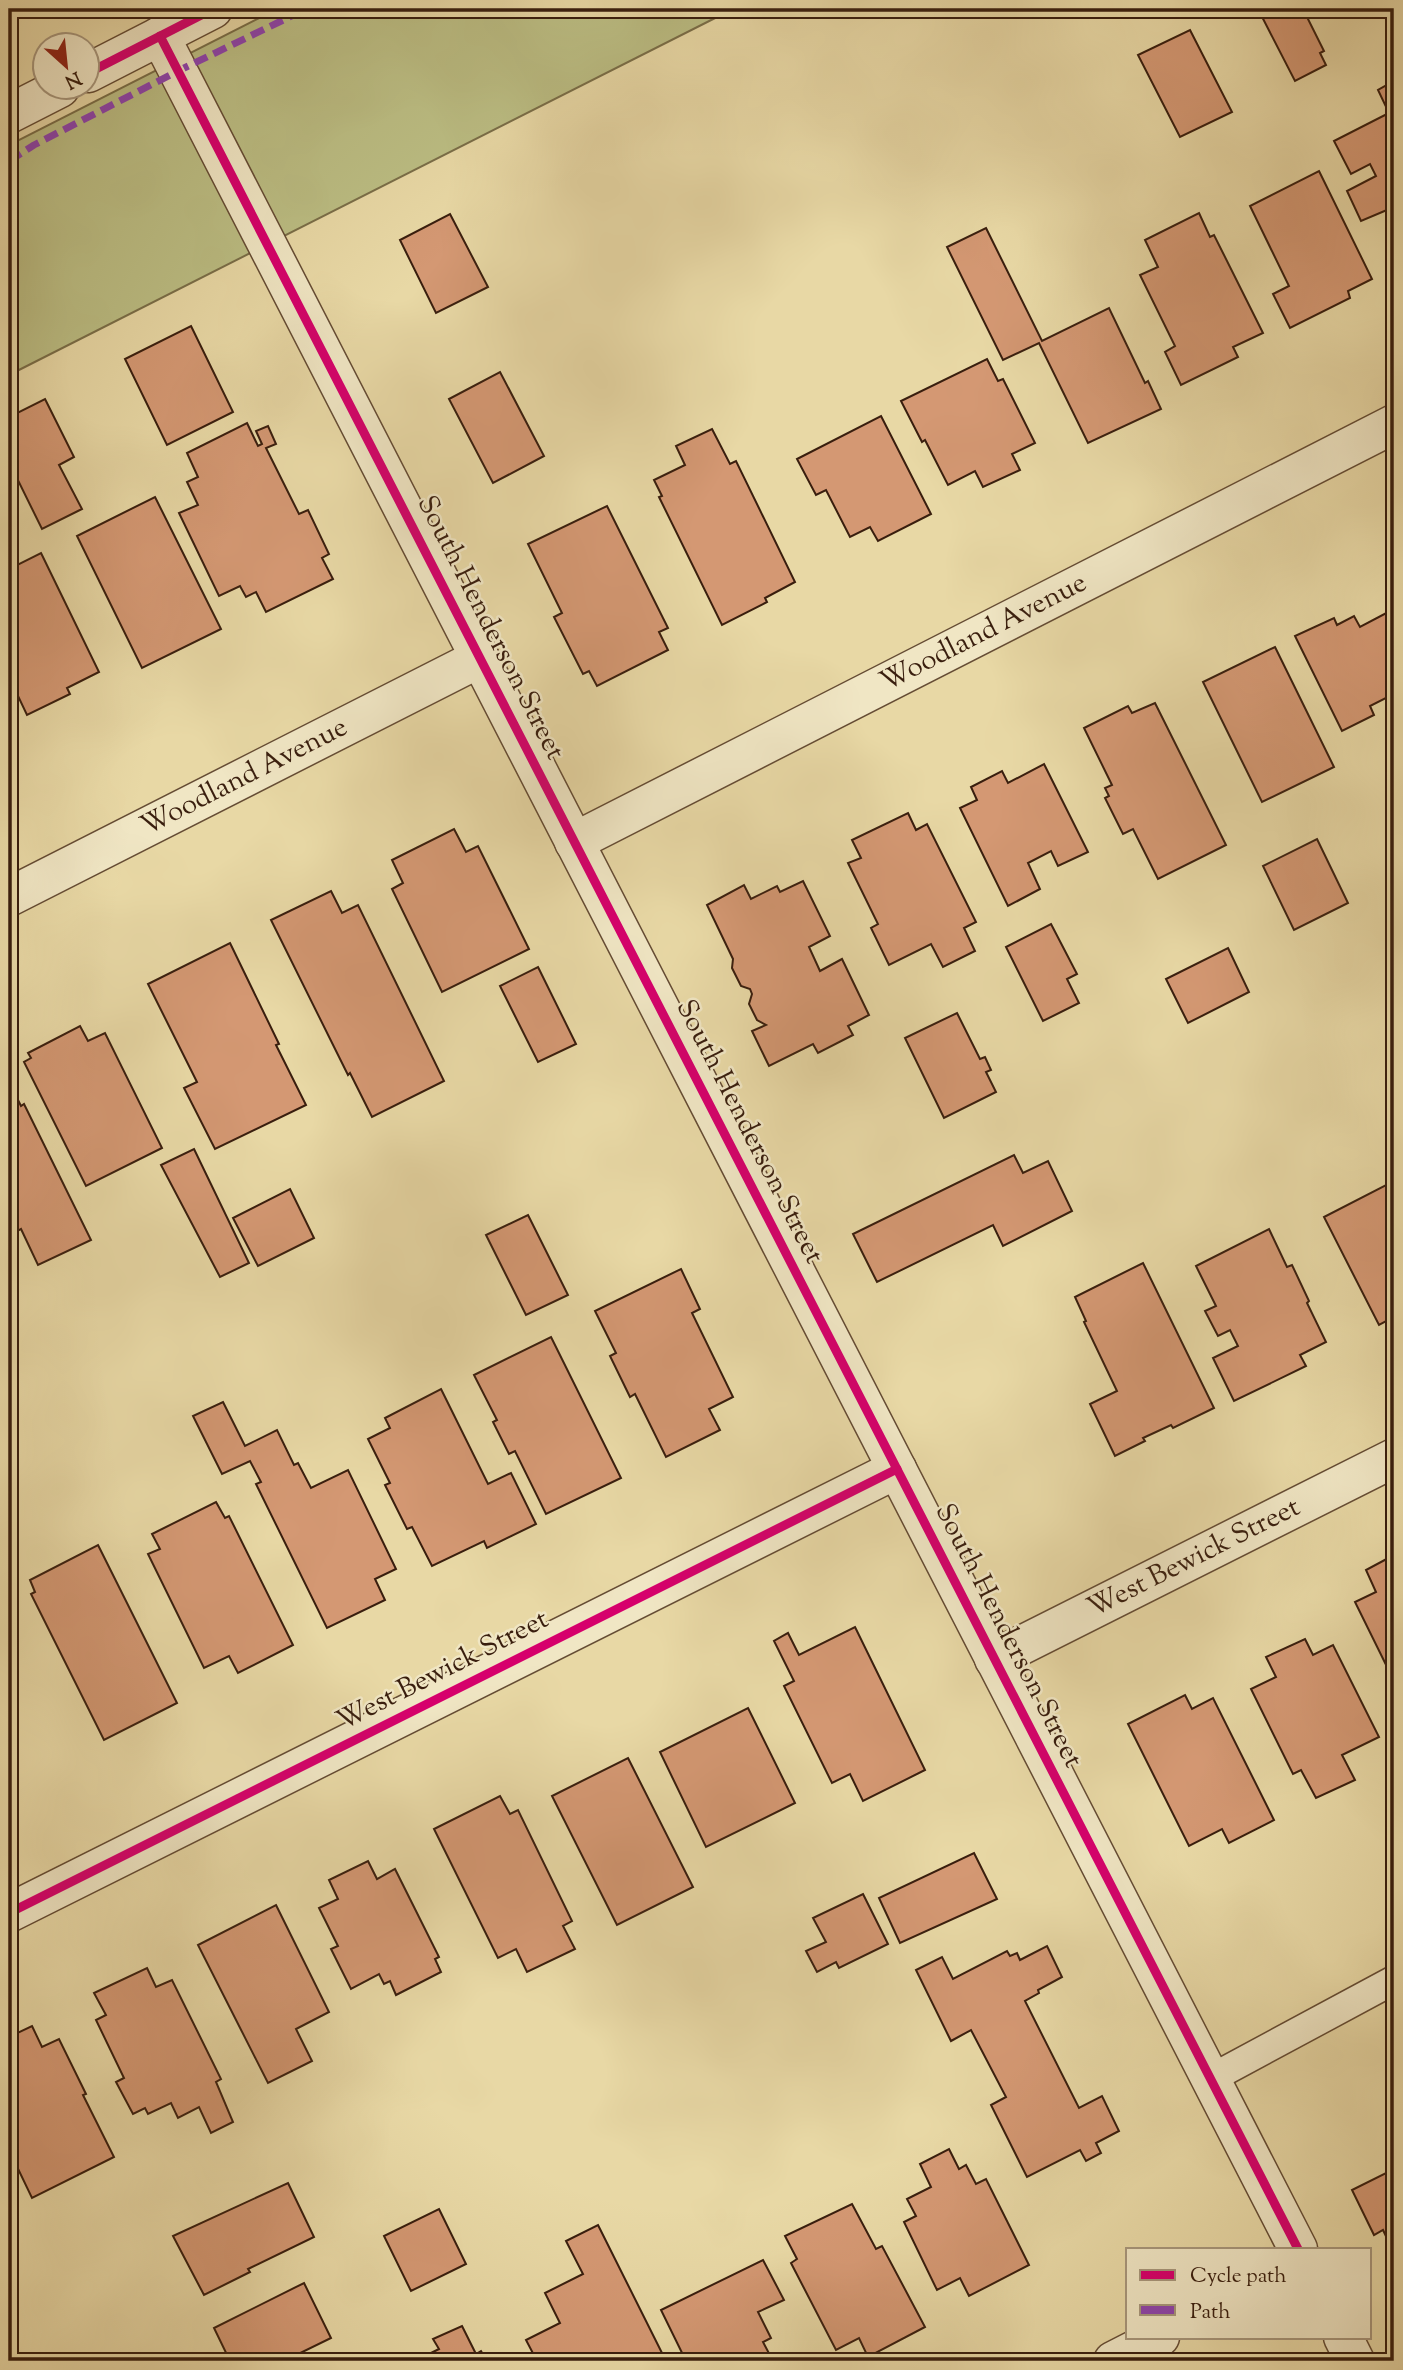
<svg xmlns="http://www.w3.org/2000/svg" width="1403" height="2370" viewBox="0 0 1403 2370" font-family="'Sorts Mill Goudy',serif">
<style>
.green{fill:#bbbd83;stroke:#7a6e48;stroke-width:2}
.building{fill:#d49873;stroke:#391e0e;stroke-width:2}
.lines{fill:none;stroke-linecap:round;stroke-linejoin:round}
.service-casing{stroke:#654c34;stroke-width:31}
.minor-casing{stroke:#654c34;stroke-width:41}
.tertiary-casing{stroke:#654c34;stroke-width:41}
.service{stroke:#f0e6c4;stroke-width:28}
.minor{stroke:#f0e6c4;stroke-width:38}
.tertiary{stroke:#f0e6c4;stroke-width:38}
.quiet{stroke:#8e44ad;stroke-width:7;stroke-dasharray:14 7;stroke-linecap:butt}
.cycleway-casing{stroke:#f0e6c4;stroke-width:13}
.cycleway{stroke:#d6006c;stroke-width:9}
.labels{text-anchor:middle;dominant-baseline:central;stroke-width:5;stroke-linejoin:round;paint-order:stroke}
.street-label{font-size:28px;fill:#391e0e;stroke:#f0e6c4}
</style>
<rect width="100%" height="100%" fill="#e8d8a5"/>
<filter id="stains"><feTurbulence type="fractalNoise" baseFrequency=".00286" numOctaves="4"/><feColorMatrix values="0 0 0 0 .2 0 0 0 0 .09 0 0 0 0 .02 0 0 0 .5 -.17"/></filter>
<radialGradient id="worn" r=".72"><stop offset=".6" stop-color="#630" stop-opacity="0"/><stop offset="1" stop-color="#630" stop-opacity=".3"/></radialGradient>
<polygon class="green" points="277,9 733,9 9,375 9,145"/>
<g class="building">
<polygon points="1258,9 1303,9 1324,51 1320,53 1326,65 1295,81"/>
<polygon points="1190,30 1232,112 1180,137 1138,55"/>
<polygon points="1394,81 1394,207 1361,221 1347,191 1376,176 1370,164 1351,174 1334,141 1389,113 1378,90"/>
<polygon points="1319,171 1372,279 1348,291 1350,298 1290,328 1273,294 1289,286 1250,206"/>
<polygon points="1199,213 1210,237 1214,235 1263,333 1233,347 1238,357 1181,385 1165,352 1175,346 1140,275 1158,267 1145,240"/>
<polygon points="450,214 488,287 436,313 400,240"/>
<polygon points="986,228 1042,341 1109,308 1145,383 1148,381 1161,409 1088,443 1039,343 1003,360 947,247"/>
<polygon points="191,326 233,412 167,445 125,359"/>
<polygon points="987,359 998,381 1003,379 1035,443 1012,454 1020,470 983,487 975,471 948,485 925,440 922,442 901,401"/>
<polygon points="500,372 544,456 493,483 449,399"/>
<polygon points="45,399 74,457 59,465 82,509 42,529 9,462 9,417"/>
<polygon points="881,416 931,514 878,541 870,527 850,537 826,490 816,495 797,459"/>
<polygon points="247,423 258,446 262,444 256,431 268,426 276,444 266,448 299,514 308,510 329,554 322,558 333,579 266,612 256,592 246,597 240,586 219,596 179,513 198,505 187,482 198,477 187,453"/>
<polygon points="712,429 730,464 736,461 795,582 765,598 767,602 722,625 659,497 662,496 654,480 685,465 676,446"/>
<polygon points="155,497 221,629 142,668 77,536"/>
<polygon points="607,506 668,628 659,632 668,650 597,686 589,671 583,674 554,617 562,613 528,544"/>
<polygon points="41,553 99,672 67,688 70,694 27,715 9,677 9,569"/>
<polygon points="1394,609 1394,694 1370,706 1374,715 1342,731 1295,636 1334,618 1337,625 1354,616 1360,627"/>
<polygon points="1275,647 1334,767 1262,802 1203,682"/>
<polygon points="1155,703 1226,845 1158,879 1133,829 1123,834 1105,798 1109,796 1105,788 1112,785 1084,728 1128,706 1132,713"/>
<polygon points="1044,764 1088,852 1058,866 1051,851 1028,863 1040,889 1008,906 960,808 977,800 971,787 1002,771 1008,783"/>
<polygon points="908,813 916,830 927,824 976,922 964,928 975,951 943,967 931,944 889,965 871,928 878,924 848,863 861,858 852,840"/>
<polygon points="454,829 466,852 478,846 529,949 442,992 392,889 403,883 392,860"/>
<polygon points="1317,839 1348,903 1294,930 1263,866"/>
<polygon points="803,881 830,936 809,947 820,971 842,959 869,1015 848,1026 853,1035 818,1053 813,1044 769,1066 752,1031 766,1025 757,1020 749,1004 752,994 750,989 741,986 732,968 733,959 707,905 744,885 751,899 777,886 780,892"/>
<polygon points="331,891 342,913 358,905 444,1081 372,1117 350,1073 348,1075 271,920"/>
<polygon points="1051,924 1077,974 1067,979 1079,1003 1043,1021 1006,947"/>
<polygon points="230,943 279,1044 276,1045 306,1105 215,1149 184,1088 197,1082 148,984"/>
<polygon points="1228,948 1249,992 1188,1023 1166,979"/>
<polygon points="538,967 576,1044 538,1062 500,986"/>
<polygon points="957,1013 980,1059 985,1057 991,1070 986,1072 996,1092 944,1118 905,1038"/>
<polygon points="80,1026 88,1041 105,1033 162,1148 86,1186 24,1062 31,1058 28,1053"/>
<polygon points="9,1082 21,1106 24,1104 91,1240 38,1265 21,1229 9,1236"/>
<polygon points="194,1149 249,1263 220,1277 161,1165"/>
<polygon points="1014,1155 1023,1173 1048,1161 1072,1211 1003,1246 993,1225 877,1282 853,1234"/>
<polygon points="1388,1184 1394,1197 1394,1317 1379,1325 1324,1217"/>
<polygon points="290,1189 314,1238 258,1266 233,1218"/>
<polygon points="528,1215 568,1295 526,1315 486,1235"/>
<polygon points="1269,1229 1287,1267 1292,1265 1309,1301 1307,1303 1326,1342 1300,1355 1306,1366 1234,1401 1213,1358 1238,1346 1230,1330 1218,1336 1205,1311 1216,1306 1196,1266"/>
<polygon points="1143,1263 1214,1408 1173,1428 1171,1425 1143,1438 1145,1441 1115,1456 1090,1404 1117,1391 1084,1322 1086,1321 1075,1297"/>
<polygon points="681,1269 700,1309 692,1313 733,1397 709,1409 720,1430 666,1457 635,1394 630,1397 610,1356 616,1353 595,1311"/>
<polygon points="551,1337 621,1478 546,1514 515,1451 509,1454 493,1422 497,1420 474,1375"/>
<polygon points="441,1389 488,1484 511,1473 536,1524 487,1548 484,1541 432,1566 412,1527 407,1529 385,1485 390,1483 368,1439 390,1428 385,1418"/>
<polygon points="223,1402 245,1446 277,1430 294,1465 298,1463 311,1488 348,1470 396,1569 375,1579 385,1600 327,1628 256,1484 261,1482 250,1461 222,1474 193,1416"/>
<polygon points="216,1502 225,1518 229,1516 293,1645 238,1673 229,1656 204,1668 148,1554 160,1549 152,1534"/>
<polygon points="98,1545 177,1703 104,1740 31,1594 35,1592 30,1580"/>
<polygon points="1394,1555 1394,1681 1355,1602 1376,1592 1366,1570"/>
<polygon points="855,1627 925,1770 863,1801 850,1774 832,1783 784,1686 794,1681 774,1641 788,1633 799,1655"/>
<polygon points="1305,1639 1313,1655 1333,1645 1379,1737 1342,1755 1355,1780 1316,1798 1301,1770 1293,1774 1251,1689 1276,1677 1266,1657"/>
<polygon points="1185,1695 1192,1709 1213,1698 1274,1820 1229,1843 1222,1829 1189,1846 1128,1724"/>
<polygon points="748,1708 795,1803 706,1847 660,1752"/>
<polygon points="628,1758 693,1887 617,1925 552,1796"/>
<polygon points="500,1796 510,1814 518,1810 572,1921 563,1926 575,1949 527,1972 516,1949 498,1958 434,1829"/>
<polygon points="974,1853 997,1899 900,1943 879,1898"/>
<polygon points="368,1861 377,1879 395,1869 439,1957 435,1959 441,1972 396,1995 390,1981 384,1984 379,1974 351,1989 331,1949 338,1946 319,1908 338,1899 329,1880"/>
<polygon points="863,1894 888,1944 839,1968 836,1962 817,1972 806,1951 826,1942 813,1918"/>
<polygon points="276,1905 329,2012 296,2029 312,2061 268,2083 198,1945"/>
<polygon points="1047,1946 1062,1977 1038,1990 1039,1993 1025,2001 1079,2108 1102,2096 1119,2131 1096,2143 1101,2153 1086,2161 1080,2150 1027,2177 991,2105 1006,2097 971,2030 951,2041 916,1970 942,1957 953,1979 1007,1951 1010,1956 1017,1953 1020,1960"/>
<polygon points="147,1968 156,1987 172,1980 221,2079 216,2082 233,2122 211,2133 199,2107 178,2118 171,2103 148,2114 145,2108 133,2114 116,2082 124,2078 96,2020 106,2015 94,1993"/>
<polygon points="32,2026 42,2047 59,2039 86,2094 83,2095 114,2157 32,2198 9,2150 9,2037"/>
<polygon points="949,2149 959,2169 966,2165 976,2184 986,2179 1029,2265 969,2296 960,2278 937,2290 904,2222 916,2216 907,2199 931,2187 920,2164"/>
<polygon points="1394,2169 1394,2253 1383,2230 1374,2235 1352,2190"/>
<polygon points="288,2183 314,2237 248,2269 250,2272 204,2295 173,2236"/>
<polygon points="852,2204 876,2249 882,2246 925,2327 868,2357 859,2338 836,2350 791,2263 797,2259 785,2236"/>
<polygon points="439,2209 466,2264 411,2291 384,2236"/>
<polygon points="598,2225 666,2361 537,2361 526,2340 560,2323 545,2293 583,2274 566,2241"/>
<polygon points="763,2260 784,2300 758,2312 771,2338 763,2342 773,2361 686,2361 661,2310"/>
<polygon points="304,2283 331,2338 284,2361 230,2361 214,2328"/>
<polygon points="462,2326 476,2354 481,2351 487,2361 415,2361 439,2349 433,2339"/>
</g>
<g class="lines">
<defs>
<polyline id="service" points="1210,2079 1394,1980"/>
<g id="minor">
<polyline points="160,36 1298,2249"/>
<path id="s1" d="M574,842L1394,424"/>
<path id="s2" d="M9,897L480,658"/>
<path id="s3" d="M994,1659L1394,1458"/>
<polyline points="9,1913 897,1469"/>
<polyline points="1343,2337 1355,2361"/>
<polyline points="1113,2361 1160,2337"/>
</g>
<g id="tertiary">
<polyline points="88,73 213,9"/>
<polyline points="9,114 60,88"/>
</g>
</defs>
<use href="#service" class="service-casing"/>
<use href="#minor" class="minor-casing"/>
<use href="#tertiary" class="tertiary-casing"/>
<use href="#service" class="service"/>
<use href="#minor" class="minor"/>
<use href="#tertiary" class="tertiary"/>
<polyline class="quiet" points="9,161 34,145 178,71 306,9"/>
<defs>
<g id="cycleway">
<polyline points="160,36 1298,2249"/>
<polyline points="88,73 213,9"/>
<polyline points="9,1913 897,1469"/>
</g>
</defs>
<use href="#cycleway" class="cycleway-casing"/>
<use href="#cycleway" class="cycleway"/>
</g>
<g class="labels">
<g class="street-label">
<text transform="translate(490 628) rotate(63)">South Henderson Street</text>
<text stroke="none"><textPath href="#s1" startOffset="460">Woodland Avenue</textPath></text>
<text stroke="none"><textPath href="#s2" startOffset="264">Woodland Avenue</textPath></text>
<text transform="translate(749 1132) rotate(63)">South Henderson Street</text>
<text stroke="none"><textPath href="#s3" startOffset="224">West Bewick Street</textPath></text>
<text transform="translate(1008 1636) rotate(63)">South Henderson Street</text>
<text transform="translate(443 1671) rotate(-27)">West Bewick Street</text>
</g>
</g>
<rect width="1403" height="2370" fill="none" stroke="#e8d8a5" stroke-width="35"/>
<rect x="10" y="10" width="1382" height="2349" fill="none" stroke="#391e0e" stroke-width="3.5"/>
<rect x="18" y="18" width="1368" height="2335" fill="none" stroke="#391e0e" stroke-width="2"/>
<rect x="1126" y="2248" width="245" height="91" fill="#f0e6c4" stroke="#a7967b" stroke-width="2"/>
<rect x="1140" y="2270" width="35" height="10" fill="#d6006c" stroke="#a7967b" stroke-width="2"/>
<text x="1190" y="2282" font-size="21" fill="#391e0e">Cycle path</text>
<rect x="1140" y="2305" width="35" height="10" fill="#8e44ad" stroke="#a7967b" stroke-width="2"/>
<text x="1190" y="2318" font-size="21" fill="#391e0e">Path</text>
<g transform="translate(66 66) rotate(153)"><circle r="33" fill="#f0e6c4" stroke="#a7967b" stroke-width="2"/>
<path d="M0-5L12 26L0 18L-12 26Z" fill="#8f2418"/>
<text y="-10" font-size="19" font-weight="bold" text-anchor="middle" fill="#391e0e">N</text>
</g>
<rect width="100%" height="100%" filter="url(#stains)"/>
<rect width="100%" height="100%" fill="url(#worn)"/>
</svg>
